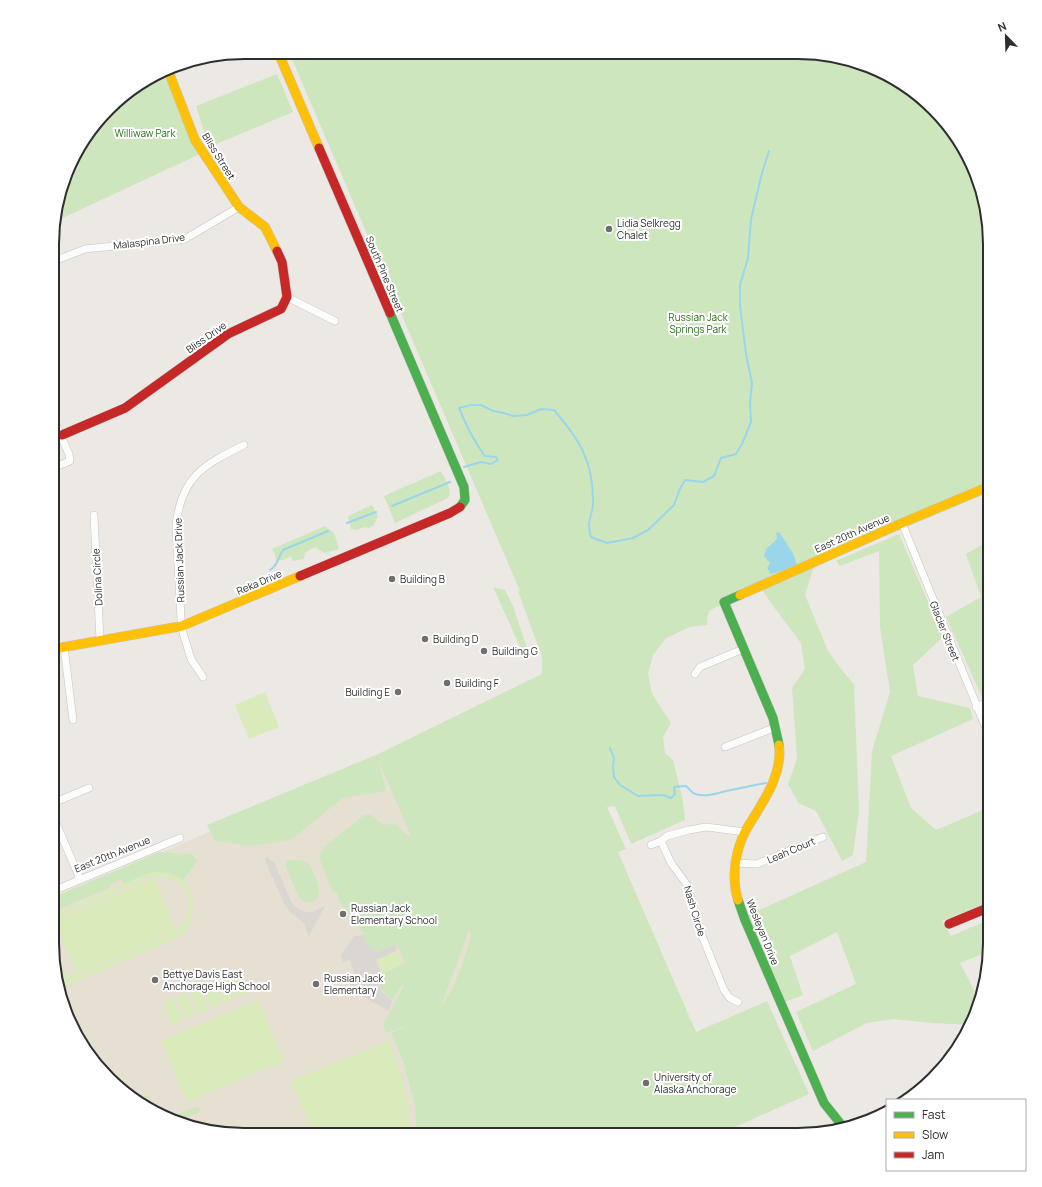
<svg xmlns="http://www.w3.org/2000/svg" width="1042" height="1187" viewBox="0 0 1042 1187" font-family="Manrope,sans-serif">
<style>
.education{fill:#e6e0d3}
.green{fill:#cee6be;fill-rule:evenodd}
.pitch{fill:#d9eabb}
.plaza{fill:#dad6d2}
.water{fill:#99d6ec}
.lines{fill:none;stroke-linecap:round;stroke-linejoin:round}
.stream{stroke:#99d6ec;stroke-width:2}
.street-casing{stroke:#c5c4c5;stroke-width:8}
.fast-casing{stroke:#c5c4c5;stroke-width:10}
.slow-casing{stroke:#c5c4c5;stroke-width:10}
.jam-casing{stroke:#c5c4c5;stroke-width:10}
.street{stroke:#fcfcfb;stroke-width:7}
.fast{stroke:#4caf50;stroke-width:9}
.slow{stroke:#ffc107;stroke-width:9}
.jam{stroke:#c62828;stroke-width:9}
.poi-dot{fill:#706f6e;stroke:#fff;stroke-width:1.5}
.labels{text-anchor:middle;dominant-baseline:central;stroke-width:4;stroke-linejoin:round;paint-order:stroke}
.park-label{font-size:10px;fill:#2c6e1b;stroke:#fff}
.street-label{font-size:10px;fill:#2e2e2e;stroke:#fff}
.poi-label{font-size:10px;fill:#2e2e2e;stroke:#fff;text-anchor:start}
.rim{fill:none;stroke:#2e2e2e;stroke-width:2}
</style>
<rect width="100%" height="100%" fill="#ece8e4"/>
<polygon class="education" points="376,755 450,886 471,935 464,959 453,987 441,1008 436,1015 392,1033 403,1061 415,1107 416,1135 231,1135 148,1109 84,1050 62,1005 52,956 52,898 193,839"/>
<g class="green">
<path d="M289,52L823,54L894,78L958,137L980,182L990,231V492L814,566L805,595L828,651L841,669L854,684L859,811L853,855L842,861L816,811L798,803L788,784L797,759L792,688L805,669L801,643L771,603L761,588L710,610L707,617V625L690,627L666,638L653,655L648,674L652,694L671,723L663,737L665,753L673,760L683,801L685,820L631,844L615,806L607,807L626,849L618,852L696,1032L767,1001L809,1094L735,1127L738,1135H416L415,1107L403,1061L391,1033L414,1023L386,1033L383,1025L404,986L402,985L392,1001C384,993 379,987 377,976L405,963L397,944L377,952L370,948L365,941L364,935L356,922L346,909L340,903L337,893L332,891L320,860V856L324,847L364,815H371L385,825L394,823L412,839L378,759L386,791L343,798L291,840L251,846L215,841L207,825L376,755L542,674V657L518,591H520ZM469,930L471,935L464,959L453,987L440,1009Z"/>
<polygon points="165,72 200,154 54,222 54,219 78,148 118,99"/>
<polygon points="277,74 293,112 209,147 196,106"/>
<path d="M441,471C445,479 453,490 448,498L395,523L384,496Z"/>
<polygon points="372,505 378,516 374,525 369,528 365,527 356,530 351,529 348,516"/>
<polygon points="325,526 334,533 339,549 324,553 315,547 305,553 304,559 293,561 291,556 283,560 276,561 275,555 272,549"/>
<polygon points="899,534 943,637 913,665 918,696 970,708 973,719 891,756 911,808 936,830 990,807 990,902 942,921 951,936 982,923 990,944 990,951 960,963 974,990 978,992 969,1025 933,1023 893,1019 867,1023 813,1051 796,1012 856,984 837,932 790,956 803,995 785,1002 748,915 866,862 872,751 890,692 880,627 879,551 840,566 836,561"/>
<polygon points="990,538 990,694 982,697 946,617 981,597 966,554 985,543"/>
<polygon points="493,587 505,590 513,606 527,648 526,654 521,649"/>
<polygon points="159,852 192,854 197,861 183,881 177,876 170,873 146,874 124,884 122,879 110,884 111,887 52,912 53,897"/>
<path d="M288,860C294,860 302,859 307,863C311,865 313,872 315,876C318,885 324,900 310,902C306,903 302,901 299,898L286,867V863Z"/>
<polygon points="147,1095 149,1096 156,1112 148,1109 137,1099"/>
<polygon points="198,1106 201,1111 181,1119 172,1117"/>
</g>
<g class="pitch">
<polygon points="265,692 279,727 249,739 235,705"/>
<path d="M154,872C185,870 203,897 188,925L190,926L185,932L173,940L59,989L58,983L67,979L56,976L55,970C64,975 72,975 81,973L171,934C205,913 187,869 148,878L59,917L52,921V915L57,913L146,874Z"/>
<polygon points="154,878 176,930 77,973 54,921"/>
<polygon points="396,951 402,965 382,974 376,959"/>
<polygon points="238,972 247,993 237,997 228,976"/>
<polygon points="225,977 234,999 224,1003 215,981"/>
<polygon points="212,983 221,1004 211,1008 202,987"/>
<polygon points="199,988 208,1010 199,1014 190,992"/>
<polygon points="186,993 195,1015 185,1019 176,997"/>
<polygon points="173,999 182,1020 173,1025 163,1003"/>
<polygon points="258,1000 284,1061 187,1102 161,1041"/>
<path d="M388,1041C401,1069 411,1103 409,1135H314L291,1081Z"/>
</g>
<g class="plaza">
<polygon points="266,857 274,862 291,901 295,907 300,910 306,912 312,912 325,906 309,936 304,923 289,911 284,904 265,860"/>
<polygon points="364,935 365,941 370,948 377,952 397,944 396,951 376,960 382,974 377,976 378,984 383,993 392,1001 389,1011 350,989 351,987 349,981 356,979 350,960 343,962 342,957 340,956 354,936"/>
</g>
<polygon class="water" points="779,532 793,553 797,566 771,574 767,568 770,563 764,556 766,549 777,539 776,533"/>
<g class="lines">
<g class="stream">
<path d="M464,467L481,462L491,464L498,460L496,457L485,456C474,442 466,425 459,408L471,405H481L493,411L504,413L513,416L527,415L541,409L554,410C580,440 594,463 593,504C593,511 589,518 589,525C589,529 590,534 591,537L607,543L633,538L648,530L674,505L679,491L685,480L703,482L714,476L721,458L736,454L742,444L751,422L750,403L752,383L746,354L740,306V285L748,258L751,219L762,173L769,151"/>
<polyline points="392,506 450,482"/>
<polyline points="347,523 376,512"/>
<path d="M270,570C278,566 278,557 283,550L328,531"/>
<path d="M610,748L614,758L613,767L614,777L620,785L638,796L662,795L671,798L675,794L674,787L686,786C688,788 691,791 693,793C704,799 720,792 731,790C742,788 754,785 766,783"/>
</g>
<defs>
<g id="street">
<polyline points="54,261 85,249 185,239 239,207"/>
<polyline points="287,297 335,321"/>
<polyline points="53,468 70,461 69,454 53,418"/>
<polyline points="94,515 100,640"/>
<polyline points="902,523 990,738"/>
<polyline points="64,647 73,720"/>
<polyline points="695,674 700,667 743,649"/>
<path d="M203,677L191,659L183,633L181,619L176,526C181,477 203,465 244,445"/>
<polyline points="976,707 990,701"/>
<polyline points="725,747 776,727"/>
<polyline points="53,803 89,788"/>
<polyline points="53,816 80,879"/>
<polyline points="661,841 671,863 688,886 696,921 724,990 730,998 738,1002"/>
<polyline points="651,845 661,841 667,836 689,830 706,827 745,832"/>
<polyline points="735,863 757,864 823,837"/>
<polyline points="53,891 180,838"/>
</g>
<g id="fast">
<polyline points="390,313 464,487 465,500 460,507"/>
<polyline points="740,595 724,602 773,718 779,745"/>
<polyline points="738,900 745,920 824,1103 844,1128"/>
</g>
<g id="slow">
<polyline points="278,52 319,148"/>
<polyline points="168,70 195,140 239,207 265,227 277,251"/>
<polyline points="740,595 902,523 990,486"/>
<polyline points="53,649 182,626 300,576"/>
<path d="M738,900C731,877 735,851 746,830C761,804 783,777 779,745"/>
</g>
<g id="jam">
<polyline points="319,148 390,313"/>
<polyline points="62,435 125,408 228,334 281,309 287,297 282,262 277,251"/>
<polyline points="300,576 450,513 460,507"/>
<polyline points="949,924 990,907"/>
</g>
</defs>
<use href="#street" class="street-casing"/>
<use href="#fast" class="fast-casing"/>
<use href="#slow" class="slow-casing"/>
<use href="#jam" class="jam-casing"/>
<use href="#street" class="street"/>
<use href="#fast" class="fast"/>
<use href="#slow" class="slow"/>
<use href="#jam" class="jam"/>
</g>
<g class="poi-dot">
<circle cx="609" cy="229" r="4"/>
<circle cx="392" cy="579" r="4"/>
<circle cx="425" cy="639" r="4"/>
<circle cx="484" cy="651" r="4"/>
<circle cx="447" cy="683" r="4"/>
<circle cx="398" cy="692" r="4"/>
<circle cx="343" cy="914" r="4"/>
<circle cx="155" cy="980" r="4"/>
<circle cx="316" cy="984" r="4"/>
<circle cx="646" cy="1083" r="4"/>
</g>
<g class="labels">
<g class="park-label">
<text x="145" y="133">Williwaw Park</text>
<text x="698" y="317">Russian Jack<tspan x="698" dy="12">Springs Park</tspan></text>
</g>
<g class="street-label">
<text transform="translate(219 156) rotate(58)">Bliss Street</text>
<text transform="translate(149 241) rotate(-7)">Malaspina Drive</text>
<text transform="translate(385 274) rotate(67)">South Pine Street</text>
<text transform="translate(206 337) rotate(-35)">Bliss Drive</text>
<text transform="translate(852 533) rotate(-24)">East 20th Avenue</text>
<text transform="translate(179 560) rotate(-92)">Russian Jack Drive</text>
<text transform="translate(97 577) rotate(-93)">Dolina Circle</text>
<text transform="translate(259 582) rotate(-23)">Reka Drive</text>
<text transform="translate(945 631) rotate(68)">Glacier Street</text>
<text transform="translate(791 850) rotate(-23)">Leah Court</text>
<text transform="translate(112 854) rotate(-22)">East 20th Avenue</text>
<text transform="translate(695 911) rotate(73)">Nash Circle</text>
<text transform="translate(763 932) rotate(68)">Wesleyan Drive</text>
</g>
<g class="poi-label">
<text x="617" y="223">Lidia Selkregg<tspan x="617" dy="12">Chalet</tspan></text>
<text x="400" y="579">Building B</text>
<text x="433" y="639">Building D</text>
<text x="492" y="651">Building G</text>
<text x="455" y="683">Building F</text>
<text x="390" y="692" text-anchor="end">Building E</text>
<text x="351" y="908">Russian Jack<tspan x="351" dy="12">Elementary School</tspan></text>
<text x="163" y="974">Bettye Davis East<tspan x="163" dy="12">Anchorage High School</tspan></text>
<text x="324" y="978">Russian Jack<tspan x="324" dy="12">Elementary</tspan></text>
<text x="654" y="1077">University of<tspan x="654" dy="12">Alaska Anchorage</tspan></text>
</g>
</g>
<path d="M0 0H1042V1187H0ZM244 59H798A185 185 0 0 1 983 244V943A185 185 0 0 1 798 1128H244A185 185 0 0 1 59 943V244A185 185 0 0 1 244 59Z" fill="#fff" fill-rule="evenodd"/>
<path class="rim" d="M244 59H798A185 185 0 0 1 983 244V943A185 185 0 0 1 798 1128H244A185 185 0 0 1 59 943V244A185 185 0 0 1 244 59Z"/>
<rect x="886" y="1099" width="140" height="72" fill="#ffffff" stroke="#ababab"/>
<rect x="894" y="1112" width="20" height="6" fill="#4caf50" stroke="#ababab"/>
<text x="922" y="1119" font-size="12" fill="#2e2e2e">Fast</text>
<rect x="894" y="1132" width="20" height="6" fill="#ffc107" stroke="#ababab"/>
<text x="922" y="1139" font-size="12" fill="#2e2e2e">Slow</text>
<rect x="894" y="1152" width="20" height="6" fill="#c62828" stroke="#ababab"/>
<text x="922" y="1159" font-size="12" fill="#2e2e2e">Jam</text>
<g transform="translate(1006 36) rotate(337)" stroke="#ffffff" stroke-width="3" paint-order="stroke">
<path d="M0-3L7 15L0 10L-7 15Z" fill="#2e2e2e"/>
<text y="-6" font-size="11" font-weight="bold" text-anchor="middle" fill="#2e2e2e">N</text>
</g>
</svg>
